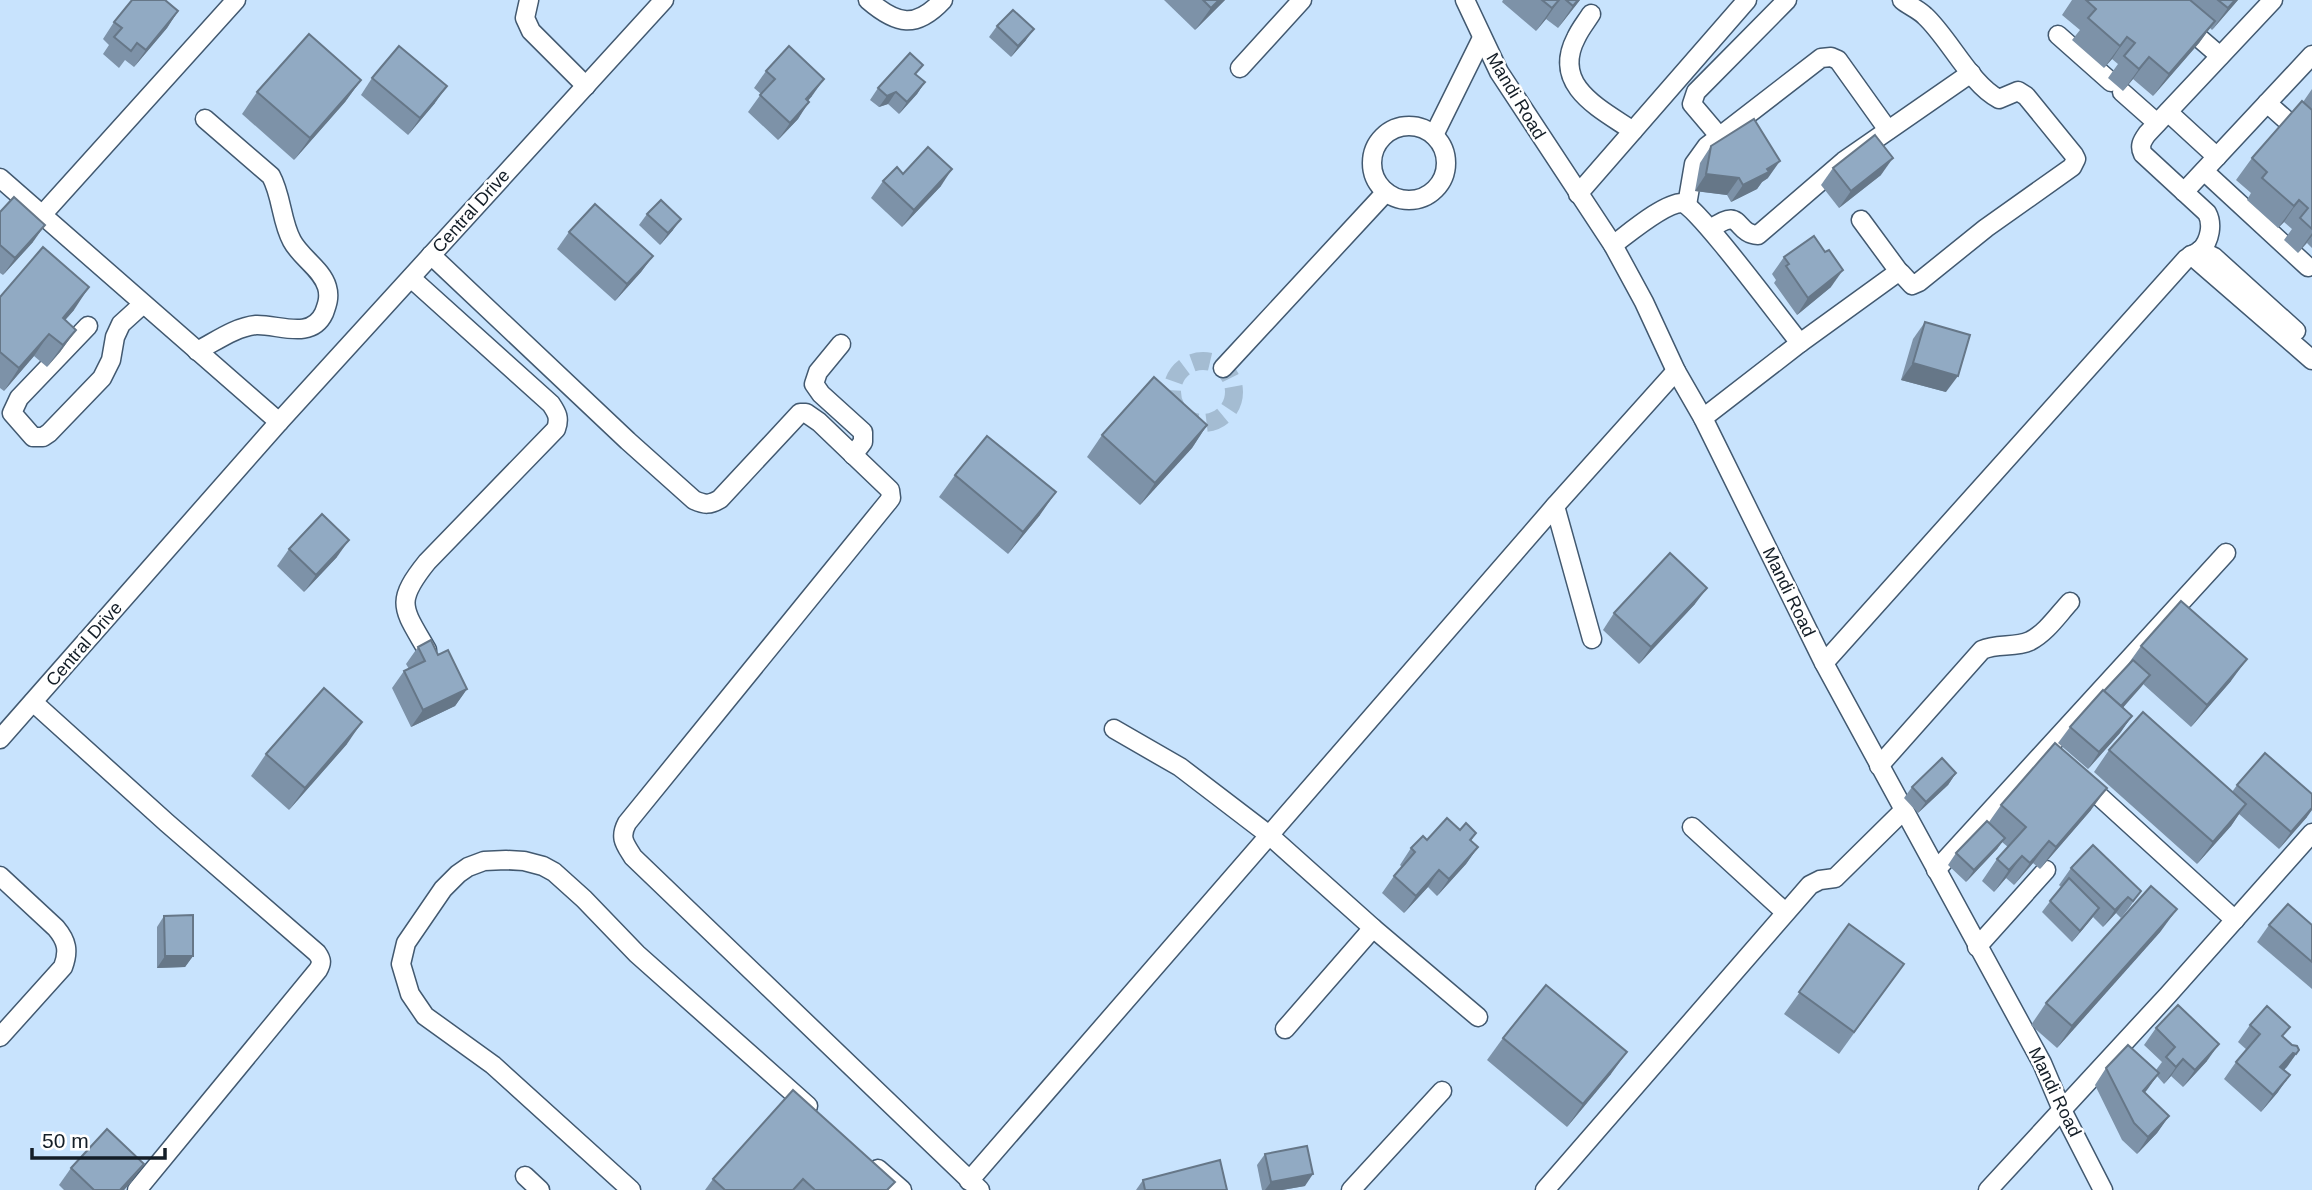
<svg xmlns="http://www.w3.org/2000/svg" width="2312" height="1190" viewBox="0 0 2312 1190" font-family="Helvetica,sans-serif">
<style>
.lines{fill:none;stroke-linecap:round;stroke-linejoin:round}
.minor-tunnel{stroke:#a4bcd2;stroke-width:18;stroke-dasharray:18 9;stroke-linecap:butt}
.minor-casing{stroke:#425970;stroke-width:21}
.minor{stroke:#fff;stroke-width:18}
.wall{fill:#7d92a8}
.shaded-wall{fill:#678}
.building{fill:#91aac3;stroke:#678;stroke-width:2}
.labels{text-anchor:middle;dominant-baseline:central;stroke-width:5;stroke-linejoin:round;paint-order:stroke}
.street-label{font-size:18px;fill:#141e27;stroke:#fff}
</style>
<rect width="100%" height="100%" fill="#c8e3fd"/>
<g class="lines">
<circle class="minor-tunnel" cx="1203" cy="392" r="31"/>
<defs>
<g id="minor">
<polyline points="529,0 525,18 531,31 586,86"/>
<path d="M868,0C897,25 916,29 943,0"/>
<polyline points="1465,0 1499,72 1613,245 1644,302 1676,371 1703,418 1824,663 2042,1063 2062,1110 2103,1190"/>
<path d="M1591,14C1586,22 1580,29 1576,38C1551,86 1601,109 1633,131"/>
<polyline points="2183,24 2220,56"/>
<polyline points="2058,35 2111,82"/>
<polyline points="1240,68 1302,0"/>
<polyline points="2122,92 2157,123"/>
<polyline points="2267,103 2312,143"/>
<polyline points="2168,112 2217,157"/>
<circle cx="1409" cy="163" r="37"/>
<polyline points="1434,135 1482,38"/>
<polyline points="1720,137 1692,104 1696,92 1787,0"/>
<polyline points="2204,171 2308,267"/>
<polyline points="0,178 279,422"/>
<polyline points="2184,192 2312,55"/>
<polyline points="1578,194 1747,0"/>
<polyline points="1687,205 1694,164 1707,146 1821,58 1831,57 1838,60 1888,130"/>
<polyline points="42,215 236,0"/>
<polyline points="1861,220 1900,273"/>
<path d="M1711,229C1743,205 1734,234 1758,235L1844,161L1971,73"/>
<path d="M1613,245C1628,234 1664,203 1682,203C1695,203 1785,325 1800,343"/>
<polyline points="2200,250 2214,257 2296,331"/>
<path d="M431,255L628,441L694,500C705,505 710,505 720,499L800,413H806L819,422L890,490L891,498L888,502L627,823C619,838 625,844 633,857L980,1190"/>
<polyline points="2191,255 2312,360"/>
<path d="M411,278L551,404C557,413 560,418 556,429L427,562C394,603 403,608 427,650"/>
<polyline points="88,326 19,398 12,413 33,437 43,437 49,433 102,378 111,360 115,337 121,324 143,304"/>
<polyline points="841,344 818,372 814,384 821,394 863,432 863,442 853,455"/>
<path d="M197,351C215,342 235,327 256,325C278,324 311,341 324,313C327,305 330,297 327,287C322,269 301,258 292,241C281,221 282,196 271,176L205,119"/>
<polyline points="1223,368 1386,192"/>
<path d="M1703,418L1800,343L1894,275L1901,273L1912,285L1919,282L1986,228L2072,167L2076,159L2074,155L2026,96L2018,91L1999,99C1971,85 1949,38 1925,16C1918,9 1909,6 1902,0"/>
<polyline points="1555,506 1592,639"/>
<path d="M1824,663L2186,259C2190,256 2197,253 2201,250C2210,240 2213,224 2207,213L2143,154C2139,146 2142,141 2147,134L2273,0"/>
<path d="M33,702L167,823L317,953C322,960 322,963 318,970L137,1190"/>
<polyline points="1114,729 1180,767 1269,835 1373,928 1478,1017"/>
<polyline points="0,739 279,422 664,0"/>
<path d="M1879,766L1982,650C1997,643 2015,648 2030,641C2046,633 2058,615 2070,602"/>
<polyline points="2087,785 2235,920"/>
<polyline points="1692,827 1785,912"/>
<polyline points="1936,870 2226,553"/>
<path d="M0,876L56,928C67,941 69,951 63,967L0,1037"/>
<polyline points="1977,947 2046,870"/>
<polyline points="1285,1029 1373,928"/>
<polyline points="878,1169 902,1190"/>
<polyline points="525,1176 540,1190"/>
<polyline points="969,1181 1555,506 1676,371"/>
<polyline points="631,1190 493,1065 425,1016 410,994 401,964 406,943 443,889 458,874 468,867 484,861 506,860 524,861 543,866 554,872 584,899 637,954 808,1106"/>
<polyline points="1351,1190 1442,1091"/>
<polyline points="1545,1190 1810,885 1820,880 1835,878 1903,811"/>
<polyline points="1988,1190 2168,995 2312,833"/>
</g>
</defs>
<use href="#minor" class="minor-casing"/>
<use href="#minor" class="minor"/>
</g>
<g class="wall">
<polygon points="1164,0 1225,0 1195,30"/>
<polygon points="1503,0 1580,0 1558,28 1546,19 1536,31 1502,2"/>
<polygon points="2072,0 2238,0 2212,30 2210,28 2199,43 2153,96 2133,79 2123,91 2108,78 2118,64 2112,59 2104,68 2072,40 2080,30 2062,15"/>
<polygon points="178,11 167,28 134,67 125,60 119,68 103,54 109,45 103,39 114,22"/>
<polygon points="997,26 1026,40 1011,57 989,37"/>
<polygon points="766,71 812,96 808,101 798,119 778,140 748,112 761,94 754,88"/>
<polygon points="916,75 925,82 917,94 899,114 888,104 879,107 870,100 878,88"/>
<polygon points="372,78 435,103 408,135 361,95"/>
<polygon points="361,80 345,102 294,160 242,114 257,92"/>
<polygon points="2312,89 2312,248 2307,243 2298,253 2284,240 2292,229 2284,222 2278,228 2247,200 2251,193 2236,180 2252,158 2303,102"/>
<polygon points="1711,146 1768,178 1762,182 1757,189 1731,202 1727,195 1695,191 1700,163"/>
<polygon points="1833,168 1881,175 1839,208 1821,185"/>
<polygon points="903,174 941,186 902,227 871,198 883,181"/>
<polygon points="0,212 33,242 3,275 0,273"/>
<polygon points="647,214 673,230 660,245 639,225"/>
<polygon points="569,232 653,256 641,272 615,301 557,249"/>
<polygon points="1784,257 1831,287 1797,315 1774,283 1776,280 1772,274"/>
<polygon points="0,297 74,310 65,320 76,330 60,352 47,367 34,356 4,391 0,388"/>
<polygon points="1925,322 1946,392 1901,380 1913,339"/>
<polygon points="1207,425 1192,448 1140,505 1087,457 1102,435"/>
<polygon points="955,475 1040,515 1008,554 939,497"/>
<polygon points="289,549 337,557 304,592 277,566"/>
<polygon points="1695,604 1639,664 1603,630 1614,613"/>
<polygon points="2141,646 2231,681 2191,727 2143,684 2123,707 2132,716 2120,733 2088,769 2058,743 2070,727 2126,667"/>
<polygon points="418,647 438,655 467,689 455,706 411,727 392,688 404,671 409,669 406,664"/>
<polygon points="347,744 289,810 251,776 266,754"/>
<polygon points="2109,750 2232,792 2237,785 2307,817 2279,849 2239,814 2231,826 2197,864 2094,772"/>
<polygon points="1956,773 1948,785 1918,813 1904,798 1912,787"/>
<polygon points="2001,805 2091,810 2040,869 2033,863 2014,885 2006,878 1994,892 1982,881 1997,859 2008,847 2002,842 1997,849 1966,882 1948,865 1956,853 1989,822"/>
<polygon points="1460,830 1476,833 1471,841 1478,847 1466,864 1437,896 1428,887 1404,913 1382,893 1394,876 1402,867 1400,865 1411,848 1427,840"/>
<polygon points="2071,868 2141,891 2129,908 2121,918 2116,913 2103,927 2093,917 2072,942 2042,912 2061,887 2059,885"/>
<polygon points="164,916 193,956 185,967 157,968 157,927"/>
<polygon points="1849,924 1904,964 1839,1054 1784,1014"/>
<polygon points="2269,925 2312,925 2312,989 2257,942"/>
<polygon points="2161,931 2057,1048 2031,1025 2046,1003"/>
<polygon points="2250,1025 2283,1037 2299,1050 2284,1070 2278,1092 2261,1112 2224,1079 2236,1062 2247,1050 2238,1042"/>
<polygon points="2156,1028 2207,1061 2183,1087 2171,1076 2164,1084 2157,1076 2144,1093 2169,1116 2157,1133 2137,1154 2122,1140 2095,1085 2106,1068 2156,1070 2162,1062 2144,1045"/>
<polygon points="1503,1038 1611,1074 1567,1127 1487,1060"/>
<polygon points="793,1090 889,1190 705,1190 713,1179"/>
<polygon points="1265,1154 1305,1186 1282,1190 1262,1190 1257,1165"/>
<polygon points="71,1168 132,1181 124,1190 64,1190 59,1185"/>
<polygon points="1143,1180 1227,1190 1136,1190"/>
</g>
<g class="shaded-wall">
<polygon points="1219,0 1225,0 1195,30 1211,8"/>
<polygon points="1559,0 1546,19 1536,31 1552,8"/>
<polygon points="1578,0 1580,0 1558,28 1573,6"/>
<polygon points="2235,0 2238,0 2212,30 2228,8"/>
<polygon points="178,11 167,28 134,67 146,50"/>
<polygon points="2215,21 2199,43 2153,96 2169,74"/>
<polygon points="1034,29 1026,40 1011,57 1018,46"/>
<polygon points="2127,37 2112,59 2104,68 2120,46"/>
<polygon points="2149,57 2133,79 2123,91 2139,69"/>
<polygon points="824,79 812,96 794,116 806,99"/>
<polygon points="361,80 345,102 294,160 310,138"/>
<polygon points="925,82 917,94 899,114 907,102"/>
<polygon points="447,86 435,103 408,135 420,118"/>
<polygon points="896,92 888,104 879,107 887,96"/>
<polygon points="809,102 798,119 778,140 790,123"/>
<polygon points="1893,158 1881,175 1839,208 1851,191"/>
<polygon points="1780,161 1768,178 1762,182 1757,189 1731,202 1743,185"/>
<polygon points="952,169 941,186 902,227 914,210"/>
<polygon points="1706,174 1739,178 1727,195 1695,191"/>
<polygon points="2299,200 2284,222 2278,228 2294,206"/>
<polygon points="681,219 673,230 660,245 668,233"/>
<polygon points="45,225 33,242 3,275 15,258"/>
<polygon points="2312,233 2312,236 2298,253"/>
<polygon points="653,256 641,272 615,301 627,284"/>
<polygon points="1843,270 1831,287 1797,315 1808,298"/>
<polygon points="89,287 74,310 52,335 63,318"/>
<polygon points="76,330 60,352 47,367 63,345"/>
<polygon points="49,334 34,356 4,391 19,368"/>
<polygon points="1913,363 1958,376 1946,392 1901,380"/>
<polygon points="1207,425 1192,448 1140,505 1155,483"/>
<polygon points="1056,492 1040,515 1008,554 1023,532"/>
<polygon points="349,540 337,557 304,592 316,575"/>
<polygon points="1707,588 1695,604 1639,664 1651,647"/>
<polygon points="2247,659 2231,681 2191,727 2207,705"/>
<polygon points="2150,675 2142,686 2113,719 2120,707"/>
<polygon points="467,689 455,706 411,727 423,710"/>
<polygon points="2132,716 2120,733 2088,769 2099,752"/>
<polygon points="362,722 347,744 289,810 305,788"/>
<polygon points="1956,773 1948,785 1918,813 1926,802"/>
<polygon points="2107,788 2091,810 2040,869 2056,847"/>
<polygon points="2246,804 2231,826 2197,864 2213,842"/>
<polygon points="2312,808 2312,810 2307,817 2279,849 2291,832"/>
<polygon points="2005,838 1997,849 1966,882 1974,870"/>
<polygon points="2049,841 2033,863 2014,885 2030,863"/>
<polygon points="1478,847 1466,864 1437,896 1449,879"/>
<polygon points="2022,856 2006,878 1994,892 2009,870"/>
<polygon points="1439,870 1428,887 1404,913 1416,896"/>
<polygon points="2128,897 2116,913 2103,927 2115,910"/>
<polygon points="2099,908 2091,919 2072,942 2080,931"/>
<polygon points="2177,909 2161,931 2057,1048 2072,1026"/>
<polygon points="165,956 193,956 185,967 157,968"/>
<polygon points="2219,1044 2207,1061 2183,1087 2195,1070"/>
<polygon points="2299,1050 2287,1067 2284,1070 2280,1067 2293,1053"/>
<polygon points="1627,1052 1611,1074 1567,1127 1583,1104"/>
<polygon points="2183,1059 2171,1076 2164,1084 2176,1067"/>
<polygon points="2159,1073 2147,1090 2131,1108 2143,1091"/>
<polygon points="2290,1075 2278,1092 2261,1112 2273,1095"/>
<polygon points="2169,1116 2157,1133 2137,1154 2148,1137"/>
<polygon points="144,1164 132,1181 124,1190 120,1190"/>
<polygon points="1313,1174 1305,1186 1282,1190 1265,1190 1271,1182"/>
</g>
<g class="building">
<polygon points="132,0 165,0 178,11 146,50 137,43 131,51 114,37 122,28 114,22"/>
<polygon points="1203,0 1219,0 1211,8"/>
<polygon points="1542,0 1559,0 1552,8"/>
<polygon points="1566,0 1578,0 1573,6"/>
<polygon points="2086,0 2190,0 2215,21 2169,74 2149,57 2139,69 2124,56 2135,43 2127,37 2120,46 2088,18 2096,9"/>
<polygon points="2218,0 2235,0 2228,8"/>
<polygon points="1013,10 1034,29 1018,46 997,26"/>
<polygon points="309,34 361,80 310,138 257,92"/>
<polygon points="399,46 447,86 420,118 372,78"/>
<polygon points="789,46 824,79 806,99 809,102 790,123 760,95 775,79 766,71"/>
<polygon points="910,53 923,65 915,74 925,82 907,102 896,92 887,96 878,88"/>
<polygon points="2302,101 2312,110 2312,229 2300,218 2308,208 2299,200 2294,206 2262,178 2267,172 2252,158"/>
<polygon points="1754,119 1780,161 1767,169 1769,172 1743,185 1739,178 1706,174 1711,146"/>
<polygon points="1875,135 1893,158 1851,191 1833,168"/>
<polygon points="928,147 952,169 914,210 883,181 897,167 903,174"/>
<polygon points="14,197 45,225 15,258 0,245 0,212"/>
<polygon points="661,200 681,219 668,233 647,214"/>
<polygon points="595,204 653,256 627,284 569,232"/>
<polygon points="1814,236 1825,252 1829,250 1843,270 1808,298 1786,266 1789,264 1784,257"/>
<polygon points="43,247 89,287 63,318 76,330 63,345 49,334 19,368 0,352 0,297"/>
<polygon points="1925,322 1970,335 1958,376 1913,363"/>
<polygon points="1154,377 1207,425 1155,483 1102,435"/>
<polygon points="987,436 1056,492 1023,532 955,475"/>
<polygon points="322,514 349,540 316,575 289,549"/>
<polygon points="1670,553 1707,588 1651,647 1614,613"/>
<polygon points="2181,601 2247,659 2207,705 2141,646"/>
<polygon points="431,640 438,655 448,650 467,689 423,710 404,671 425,661 418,647"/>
<polygon points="2133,660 2150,675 2121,706 2104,691"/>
<polygon points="324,688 362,722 305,788 266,754"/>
<polygon points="2103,690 2132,716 2099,752 2070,727"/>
<polygon points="2143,712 2246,804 2213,842 2109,750"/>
<polygon points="2055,743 2107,788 2056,847 2049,841 2030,863 2022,856 2009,870 1997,859 2026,827 2001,805"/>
<polygon points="2265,753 2312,794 2312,808 2291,832 2237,785"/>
<polygon points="1942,758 1956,773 1926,802 1912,787"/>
<polygon points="1447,818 1460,830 1466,823 1476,833 1470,840 1478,847 1449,879 1439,870 1416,896 1394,876 1415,852 1411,848 1423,836 1427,840"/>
<polygon points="1987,821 2005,838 1974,870 1956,853"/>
<polygon points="2093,845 2141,891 2133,901 2128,897 2115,910 2071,868"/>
<polygon points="2069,878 2099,908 2080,931 2050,901"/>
<polygon points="2151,886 2177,909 2072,1026 2046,1003"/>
<polygon points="2288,904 2312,925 2312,962 2269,925"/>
<polygon points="193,915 193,956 165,956 164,916"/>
<polygon points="1849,924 1904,964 1854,1032 1799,992"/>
<polygon points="1546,985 1627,1052 1583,1104 1503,1038"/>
<polygon points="2178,1005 2219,1044 2195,1070 2183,1059 2176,1067 2166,1057 2175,1047 2156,1028"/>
<polygon points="2267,1006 2290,1027 2282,1036 2292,1045 2297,1046 2299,1050 2296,1054 2293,1053 2280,1067 2290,1075 2273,1095 2236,1062 2260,1034 2250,1025"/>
<polygon points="2128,1045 2159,1073 2143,1091 2169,1116 2148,1137 2134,1123 2106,1068"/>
<polygon points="793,1090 895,1182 887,1190 815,1190 803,1179 793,1190 725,1190 713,1179"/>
<polygon points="107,1129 144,1164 120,1190 94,1190 71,1168"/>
<polygon points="1307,1146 1313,1174 1271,1182 1265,1154"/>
<polygon points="1220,1160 1227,1190 1145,1190 1143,1180"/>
</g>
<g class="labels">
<g class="street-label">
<text transform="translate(1516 96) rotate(59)">Mandi Road</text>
<text transform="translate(471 211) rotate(-48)">Central Drive</text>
<text transform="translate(1789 592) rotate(64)">Mandi Road</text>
<text transform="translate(84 644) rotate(-49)">Central Drive</text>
<text transform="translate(2055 1092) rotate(64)">Mandi Road</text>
</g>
</g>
<path d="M32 1148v10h133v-10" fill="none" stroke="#141e27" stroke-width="3.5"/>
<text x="42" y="1148" font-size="21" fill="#141e27" stroke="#ffffff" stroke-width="5" paint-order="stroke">50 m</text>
</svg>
